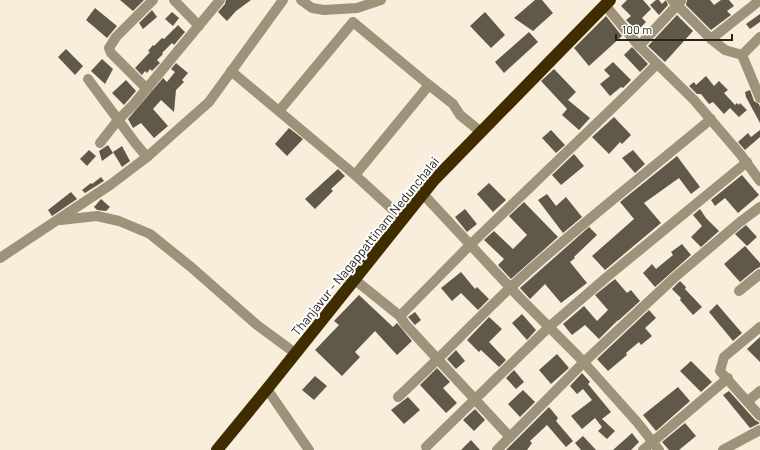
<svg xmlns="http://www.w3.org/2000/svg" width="760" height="450" viewBox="0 0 760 450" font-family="Barlow,sans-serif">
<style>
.building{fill:#605848}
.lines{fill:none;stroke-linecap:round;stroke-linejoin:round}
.minor{stroke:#9e927a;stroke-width:10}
.highway{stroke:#3f2d00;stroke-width:12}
.labels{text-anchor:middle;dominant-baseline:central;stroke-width:4;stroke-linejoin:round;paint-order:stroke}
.street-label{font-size:13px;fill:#27241d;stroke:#fff}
</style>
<rect width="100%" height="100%" fill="#f8eedb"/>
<g class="building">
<polygon points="120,0 144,0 133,11"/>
<polygon points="226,0 251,0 236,11 227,21 218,12 225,4"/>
<polygon points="535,0 542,0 553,13 533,31 514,18"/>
<polygon points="627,0 643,0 651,9 642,18 646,22 637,31 626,20 631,16 621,6"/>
<polygon points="656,0 659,0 662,4 666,0 668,5 659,15 650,5"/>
<polygon points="687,0 710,0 714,5 721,0 729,0 734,6 727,11 731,15 711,30 686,5"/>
<polygon points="95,8 117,26 107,38 86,20"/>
<polygon points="152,10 157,17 143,29 139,23"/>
<polygon points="172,12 179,18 173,26 165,19"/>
<polygon points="485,12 505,35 491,48 470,26"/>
<polygon points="760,14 760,22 750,29 746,24"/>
<polygon points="677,15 693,31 665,62 648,46"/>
<polygon points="606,16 622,36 589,66 574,48"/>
<polygon points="178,25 185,32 174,45 172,43 162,53 163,54 157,60 160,63 152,71 150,69 147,73 145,71 142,75 135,68 150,52 148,51 153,45 154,46 162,38 164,39"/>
<polygon points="529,32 538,42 504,73 495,62"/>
<polygon points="632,47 648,64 640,72 624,55"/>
<polygon points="66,49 83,66 75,75 58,57"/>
<polygon points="102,59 113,69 105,84 91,71"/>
<polygon points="613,62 631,80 623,88 621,87 610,96 600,84 610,76 604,70"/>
<polygon points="176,63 188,73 182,80 184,82 176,90 174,112 161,100 153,109 168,126 154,138 141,123 133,128 128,119 163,78 167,82 175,72 171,69"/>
<polygon points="554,69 576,92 568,100 590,118 579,130 562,115 567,109 541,81"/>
<polygon points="706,76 714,86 719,81 728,90 724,93 735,105 737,103 739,105 740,103 747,110 739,117 730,108 724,114 713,102 709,104 701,94 697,94 689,86 694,82 696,85"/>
<polygon points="126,80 136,91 124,105 112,93"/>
<polygon points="750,90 754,101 759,104 760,107 760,123 746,97 745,92"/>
<polygon points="614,117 631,135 622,144 620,142 609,154 592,137"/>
<polygon points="289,128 303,139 287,156 275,144"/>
<polygon points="551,130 565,145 556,153 542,138"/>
<polygon points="760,130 760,137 745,150 738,142 748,133 751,137"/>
<polygon points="108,145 113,153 102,161 99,151"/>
<polygon points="122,146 130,161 122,167 113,152"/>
<polygon points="89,150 96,156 87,166 80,159"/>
<polygon points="633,150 645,164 635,173 622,158"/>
<polygon points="574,154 584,166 561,185 552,175"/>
<polygon points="677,156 700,187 691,194 679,178 644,203 661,223 605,270 592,256 634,219 620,202"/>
<polygon points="338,169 345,176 331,189 333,191 315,209 305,199"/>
<polygon points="742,175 759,195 738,213 725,198 715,206 711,200"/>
<polygon points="101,177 104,181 85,193 82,190 91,183 92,184"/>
<polygon points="489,183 506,200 493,212 477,194"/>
<polygon points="71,192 77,199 52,216 48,210"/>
<polygon points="547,194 556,206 566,197 582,217 563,233 538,200"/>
<polygon points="101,199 110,207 106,211 97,210 94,207"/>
<polygon points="524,202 558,237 511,279 498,265 504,259 484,240 494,231 513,249 527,235 509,216"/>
<polygon points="465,209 477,224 467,232 455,217"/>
<polygon points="700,209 706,218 719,231 701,247 691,237 702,226 693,215"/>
<polygon points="746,225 757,237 747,246 735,234"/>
<polygon points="589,227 597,235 574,257 575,258 570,262 587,283 561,303 545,284 530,299 520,288"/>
<polygon points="682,244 691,255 655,287 643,273 652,264 656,269 673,255 671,252"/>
<polygon points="745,246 760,263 760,267 756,269 740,282 724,264"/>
<polygon points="461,272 475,289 477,287 489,299 478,310 461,293 452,301 441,288"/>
<polygon points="615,279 627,293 631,290 640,301 619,320 617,321 599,339 585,325 572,335 563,324 584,306 597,321 608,310 595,295"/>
<polygon points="680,281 686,287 685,289 702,307 693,315 680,300 681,298 672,289"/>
<polygon points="359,295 393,327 397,323 412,341 397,355 375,331 355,352 360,357 342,376 315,350 339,325 334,321"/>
<polygon points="717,304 742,333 733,341 709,312"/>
<polygon points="649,310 656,318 645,328 652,336 641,345 639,342 626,353 627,355 608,371 597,359"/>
<polygon points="415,312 421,320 415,325 408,317"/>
<polygon points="522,314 536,330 527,340 512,323"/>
<polygon points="489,317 502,329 489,342 506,360 499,367 481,350 479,352 467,340"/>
<polygon points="760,337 760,362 747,349"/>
<polygon points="456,350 465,361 456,369 447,359"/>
<polygon points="557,354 569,368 551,384 539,370"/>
<polygon points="691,361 712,382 701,392 680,371"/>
<polygon points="437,368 450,382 443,388 457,403 446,413 420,385"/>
<polygon points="514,370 524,382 516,389 506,378"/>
<polygon points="582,373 590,382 588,384 611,412 602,419 615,431 607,439 598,431 602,427 595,418 582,429 571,416 592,400 583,389 577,394 570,386"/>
<polygon points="315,376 327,386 314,400 302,390"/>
<polygon points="678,387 690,401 656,431 643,415"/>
<polygon points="523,390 535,402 520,417 508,404"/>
<polygon points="729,391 755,420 760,423 750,428 723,395"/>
<polygon points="408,397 420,410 404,424 391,410"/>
<polygon points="549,407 558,418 556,421 573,441 566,447 547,425 530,441 532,443 527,450 506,450"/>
<polygon points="475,409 485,420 474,431 463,420"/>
<polygon points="685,423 696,436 679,450 669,450 662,442"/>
<polygon points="632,433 639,442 631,450 613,450"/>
<polygon points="583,436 596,450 581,450 575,443"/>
<polygon points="471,440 480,450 461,450"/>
</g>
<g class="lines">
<g class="minor">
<polyline points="174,0 199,26"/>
<polyline points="301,0 312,8 324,10 357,8 381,0"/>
<polyline points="672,0 711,39 725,50 742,55"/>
<polyline points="605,5 639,46 694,100 741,155 760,181"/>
<polyline points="760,37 742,55 760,98"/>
<polyline points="711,39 760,0"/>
<polyline points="639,46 681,1"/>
<polyline points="231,71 355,175 403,219"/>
<polyline points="88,79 136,144 147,157"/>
<polyline points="429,85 453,104 460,115 481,132"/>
<polyline points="147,89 111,53 109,48 116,37 153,0"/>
<polyline points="279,111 353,22 429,85 355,175"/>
<polyline points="100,143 118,120 133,105 220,0"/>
<polyline points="423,194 519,297 578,356 637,422 659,450"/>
<polyline points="61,220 97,216 119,221 150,234 191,267 257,325 295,353"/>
<polyline points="0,258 110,185 147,157 209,102 283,0"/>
<polyline points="355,280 400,316 405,324 510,437"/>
<polyline points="739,291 760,274"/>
<polyline points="400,316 470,245 627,94 657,64"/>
<polyline points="760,327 724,357 720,371 760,416"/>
<polyline points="267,389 309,450"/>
<path d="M398,397C437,361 473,323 511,287C575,228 644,175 711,119"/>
<polyline points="748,401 760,391"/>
<polyline points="426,447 549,327 608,276 747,162"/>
<polyline points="497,450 584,362 674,278 740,222 760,207"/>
<polyline points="643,450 728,378"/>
<polyline points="723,450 760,430"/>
</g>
<polyline class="highway" points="217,450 267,389 434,180 610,0"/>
</g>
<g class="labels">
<g class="street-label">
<text transform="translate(365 246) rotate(-51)">Thanjavur - Nagappattinam Nedunchalai</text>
</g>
</g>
<path d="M616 34v6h116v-6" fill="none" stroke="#27241d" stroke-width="2"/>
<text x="622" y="34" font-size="12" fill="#27241d" stroke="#ffffff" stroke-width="3" paint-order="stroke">100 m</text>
</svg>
